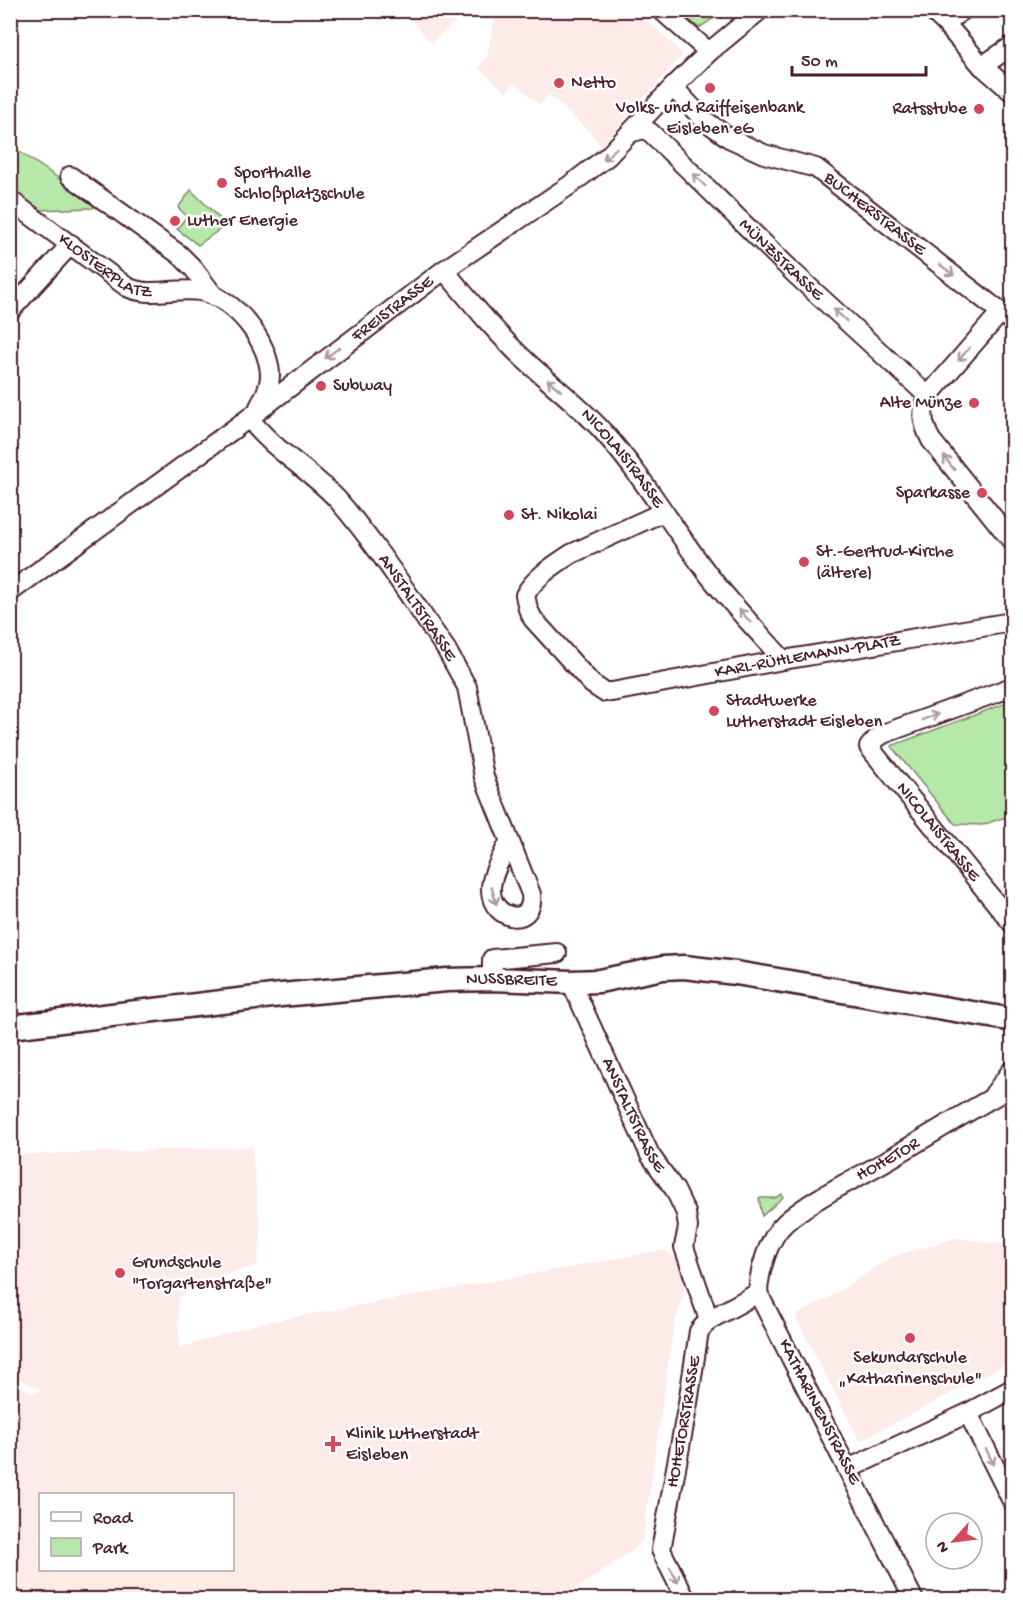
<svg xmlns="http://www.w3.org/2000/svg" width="1023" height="1610" viewBox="0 0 1023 1610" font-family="'Gochi Hand',sans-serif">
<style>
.built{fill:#fcebe7;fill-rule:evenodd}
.green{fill:#b5e8a9;stroke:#80846a;stroke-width:1.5}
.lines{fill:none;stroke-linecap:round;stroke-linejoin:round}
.minor-casing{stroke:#4a1f2b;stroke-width:22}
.major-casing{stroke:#4a1f2b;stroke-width:27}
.minor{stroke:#fff;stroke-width:18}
.major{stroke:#fff;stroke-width:22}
.oneway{stroke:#ae9aa0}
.poi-dot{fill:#d1495b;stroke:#fff;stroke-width:2}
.labels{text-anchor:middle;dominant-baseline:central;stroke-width:5;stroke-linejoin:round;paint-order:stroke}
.poi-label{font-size:18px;fill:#4a1f2b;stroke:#fff;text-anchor:start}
.street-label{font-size:18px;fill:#4a1f2b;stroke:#fff}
</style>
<rect width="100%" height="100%" fill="#fff"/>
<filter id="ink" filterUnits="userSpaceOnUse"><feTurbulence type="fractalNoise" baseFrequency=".0167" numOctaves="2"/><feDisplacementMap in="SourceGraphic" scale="12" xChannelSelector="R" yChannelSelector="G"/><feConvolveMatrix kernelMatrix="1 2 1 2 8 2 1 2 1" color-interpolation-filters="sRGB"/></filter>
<g filter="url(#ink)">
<g class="built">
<polygon points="500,10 637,11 683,54 601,146 593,135 549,95 540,105 515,83 506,92 478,67 487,57 495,16"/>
<polygon points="404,11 467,11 431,43"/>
<path d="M252,1147L261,1237L257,1265L202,1282L178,1298L179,1348L257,1324L664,1250L676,1256L685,1277L683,1298L674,1325L642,1541L629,1553L561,1599H11L10,1382L33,1393L41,1390L11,1374V1155ZM40,1494H232V1570H40Z"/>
<polygon points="957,1238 1012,1246 1012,1361 860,1441 795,1316 832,1296 891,1257"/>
</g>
<g class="green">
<polygon points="679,11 724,11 699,28"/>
<polygon points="10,145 96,204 93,208 37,210 11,190"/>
<polygon points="191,190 226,225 198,245 177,229 187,216 178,208"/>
<polygon points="1012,701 1012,815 982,825 955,824 891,746"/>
<polygon points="782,1194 783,1197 762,1216 759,1198 775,1198"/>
</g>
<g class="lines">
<defs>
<g id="minor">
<polyline points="661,10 709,52"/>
<polyline points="931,10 945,23 982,66"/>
<polyline points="945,23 963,10"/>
<polyline points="1012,46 982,66 1012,92"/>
<path id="s1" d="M673,87L703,119L729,138L764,154L816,168L1012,321"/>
<path id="s2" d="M633,132L644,129L650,132L795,274L928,396C920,412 923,425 931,440L1012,541"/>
<polyline points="70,176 180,255 193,268 214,296"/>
<path id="s3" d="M10,200L127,287C150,298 175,287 200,291C234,297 270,342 270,376C270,388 264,397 259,407"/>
<path id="s4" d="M444,270C470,301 496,333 526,361C553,386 582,407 606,435C644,478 673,528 708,574C731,604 758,631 783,660"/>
<polyline points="10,311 71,244"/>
<polyline points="928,396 1001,312"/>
<path id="s5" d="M249,418C274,451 309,469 337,499C377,545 411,599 446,649L467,687L484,777L531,894C535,928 492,921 491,891C490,875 503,856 509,842"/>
<path id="s6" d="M663,512L571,554C554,565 534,578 525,595L528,609L533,619L592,684L604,692H612L783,660L1012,622"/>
<path id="s7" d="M10,592L249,418L444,270L570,185L608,156L673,87L709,52L760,10"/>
<path id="s8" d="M1012,687L883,734L877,738L869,747L1012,923"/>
<polyline points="492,979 492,959 557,953"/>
<path id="s9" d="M571,982L650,1155L675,1190L686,1213L688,1227L684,1247L709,1320"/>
<polyline points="994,1094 1012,1070"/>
<polyline points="968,1413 1012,1501"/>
<polyline points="848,1469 968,1413 1012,1389"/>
<path id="s10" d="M686,1600L661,1550L688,1403L699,1331L709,1320L758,1293"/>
<path id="s11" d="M914,1600L758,1293C759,1271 768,1238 786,1222C811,1200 849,1182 879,1165C924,1139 967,1111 1012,1087"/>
</g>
<g id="major">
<path id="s12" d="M10,1027L281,995L447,980L492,979L571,982L599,981L663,968L684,967L736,973L1008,1019"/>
</g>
</defs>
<use href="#minor" class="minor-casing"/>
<use href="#major" class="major-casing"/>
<use href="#minor" class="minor"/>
<use href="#major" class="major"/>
</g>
<defs><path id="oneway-shaft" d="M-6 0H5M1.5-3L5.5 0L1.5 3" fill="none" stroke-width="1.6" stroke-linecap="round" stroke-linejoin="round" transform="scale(1.5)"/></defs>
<g class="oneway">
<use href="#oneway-shaft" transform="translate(610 154) rotate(138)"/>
<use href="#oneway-shaft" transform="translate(699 180) rotate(-136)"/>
<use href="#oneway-shaft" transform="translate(947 270) rotate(38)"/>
<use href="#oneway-shaft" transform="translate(840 315) rotate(-137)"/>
<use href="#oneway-shaft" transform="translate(332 353) rotate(143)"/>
<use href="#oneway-shaft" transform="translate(964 354) rotate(131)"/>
<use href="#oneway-shaft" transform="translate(554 385) rotate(-140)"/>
<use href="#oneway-shaft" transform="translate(949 463) rotate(-128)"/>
<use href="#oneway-shaft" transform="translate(745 616) rotate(-131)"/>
<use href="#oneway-shaft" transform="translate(930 717) rotate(-20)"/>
<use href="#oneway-shaft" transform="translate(494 896) rotate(75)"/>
<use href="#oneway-shaft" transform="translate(990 1457) rotate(63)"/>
<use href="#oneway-shaft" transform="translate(674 1575) rotate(63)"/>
</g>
</g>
<g class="poi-dot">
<circle cx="559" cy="83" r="6"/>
<circle cx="710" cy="88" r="6"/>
<circle cx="979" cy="109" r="6"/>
<circle cx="222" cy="183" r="6"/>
<circle cx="175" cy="221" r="6"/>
<circle cx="321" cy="386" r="6"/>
<circle cx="974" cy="403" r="6"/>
<circle cx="982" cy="493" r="6"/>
<circle cx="509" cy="515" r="6"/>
<circle cx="804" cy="562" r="6"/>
<circle cx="714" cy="711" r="6"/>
<circle cx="120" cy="1273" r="6"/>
<circle cx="910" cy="1338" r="6"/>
<path d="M330 1435h6v6h6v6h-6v6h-6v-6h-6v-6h6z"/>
</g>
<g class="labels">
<g class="poi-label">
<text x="571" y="83">Netto</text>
<text x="710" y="108" text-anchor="middle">Volks- und Raiffeisenbank<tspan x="710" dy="21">Eisleben eG</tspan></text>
<text x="967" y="109" text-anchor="end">Ratsstube</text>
<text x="234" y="173">Sporthalle<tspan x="234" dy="21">Schloßplatzschule</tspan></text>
<text x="187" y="221">Luther Energie</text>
<text x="333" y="386">Subway</text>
<text x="962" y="403" text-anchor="end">Alte Münze</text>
<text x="970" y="493" text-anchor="end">Sparkasse</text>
<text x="521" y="515">St. Nikolai</text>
<text x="816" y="552">St.-Gertrud-Kirche<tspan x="816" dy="21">(ältere)</tspan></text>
<text x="726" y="701">Stadtwerke<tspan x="726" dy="21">Lutherstadt Eisleben</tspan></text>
<text x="132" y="1263">Grundschule<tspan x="132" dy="21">"Torgartenstraße"</tspan></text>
<text x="910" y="1358" text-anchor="middle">Sekundarschule<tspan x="910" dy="21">„Katharinenschule"</tspan></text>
<text x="346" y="1434">Klinik Lutherstadt<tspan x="346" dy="21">Eisleben</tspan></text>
</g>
<g class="street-label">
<text stroke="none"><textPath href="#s1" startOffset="243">BUCHERSTRASSE</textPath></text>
<text stroke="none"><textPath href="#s2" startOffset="201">MÜNZSTRASSE</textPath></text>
<text stroke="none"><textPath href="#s3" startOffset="117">KLOSTERPLATZ</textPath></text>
<text stroke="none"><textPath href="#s7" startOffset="476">FREISTRASSE</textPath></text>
<text stroke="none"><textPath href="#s4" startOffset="260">NICOLAISTRASSE</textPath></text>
<text stroke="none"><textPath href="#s5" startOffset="255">ANSTALTSTRASSE</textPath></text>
<text stroke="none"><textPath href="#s6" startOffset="498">KARL-RÜHLEMANN-PLATZ</textPath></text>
<text stroke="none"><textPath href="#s8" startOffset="266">NICOLAISTRASSE</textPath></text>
<text stroke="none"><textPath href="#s12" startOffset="504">NUSSBREITE</textPath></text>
<text stroke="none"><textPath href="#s9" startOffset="147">ANSTALTSTRASSE</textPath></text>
<text stroke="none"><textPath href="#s11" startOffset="542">HOHETOR</textPath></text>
<text transform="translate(819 1412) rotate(63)">KATHARINENSTRASSE</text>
<text stroke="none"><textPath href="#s10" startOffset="186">HOHETORSTRASSE</textPath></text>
</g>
</g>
<rect width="1023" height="1610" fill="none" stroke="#fff" stroke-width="36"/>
<rect x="18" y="18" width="987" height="1574" fill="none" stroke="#4a1f2b" stroke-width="2" filter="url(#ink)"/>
<rect x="39" y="1493" width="195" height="78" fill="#ffffff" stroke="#b7a5aa" stroke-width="1.5"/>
<rect x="51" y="1512" width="30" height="9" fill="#ffffff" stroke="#b7a5aa" stroke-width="1.5"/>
<text x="93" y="1523" font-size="18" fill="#4a1f2b">Road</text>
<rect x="51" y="1538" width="30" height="18" fill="#b5e8a9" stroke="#b7a5aa" stroke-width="1.5"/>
<text x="93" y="1553" font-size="18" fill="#4a1f2b">Park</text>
<g transform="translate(954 1541) rotate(242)"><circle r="28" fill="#ffffff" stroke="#b7a5aa" stroke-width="1.5"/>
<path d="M0-4.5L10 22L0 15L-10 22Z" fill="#d1495b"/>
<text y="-9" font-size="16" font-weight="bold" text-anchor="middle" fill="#4a1f2b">N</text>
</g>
<path d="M792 66v9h134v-9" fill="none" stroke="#4a1f2b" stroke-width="3"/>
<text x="801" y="66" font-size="18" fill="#4a1f2b" stroke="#ffffff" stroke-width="4.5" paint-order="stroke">50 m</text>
</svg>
